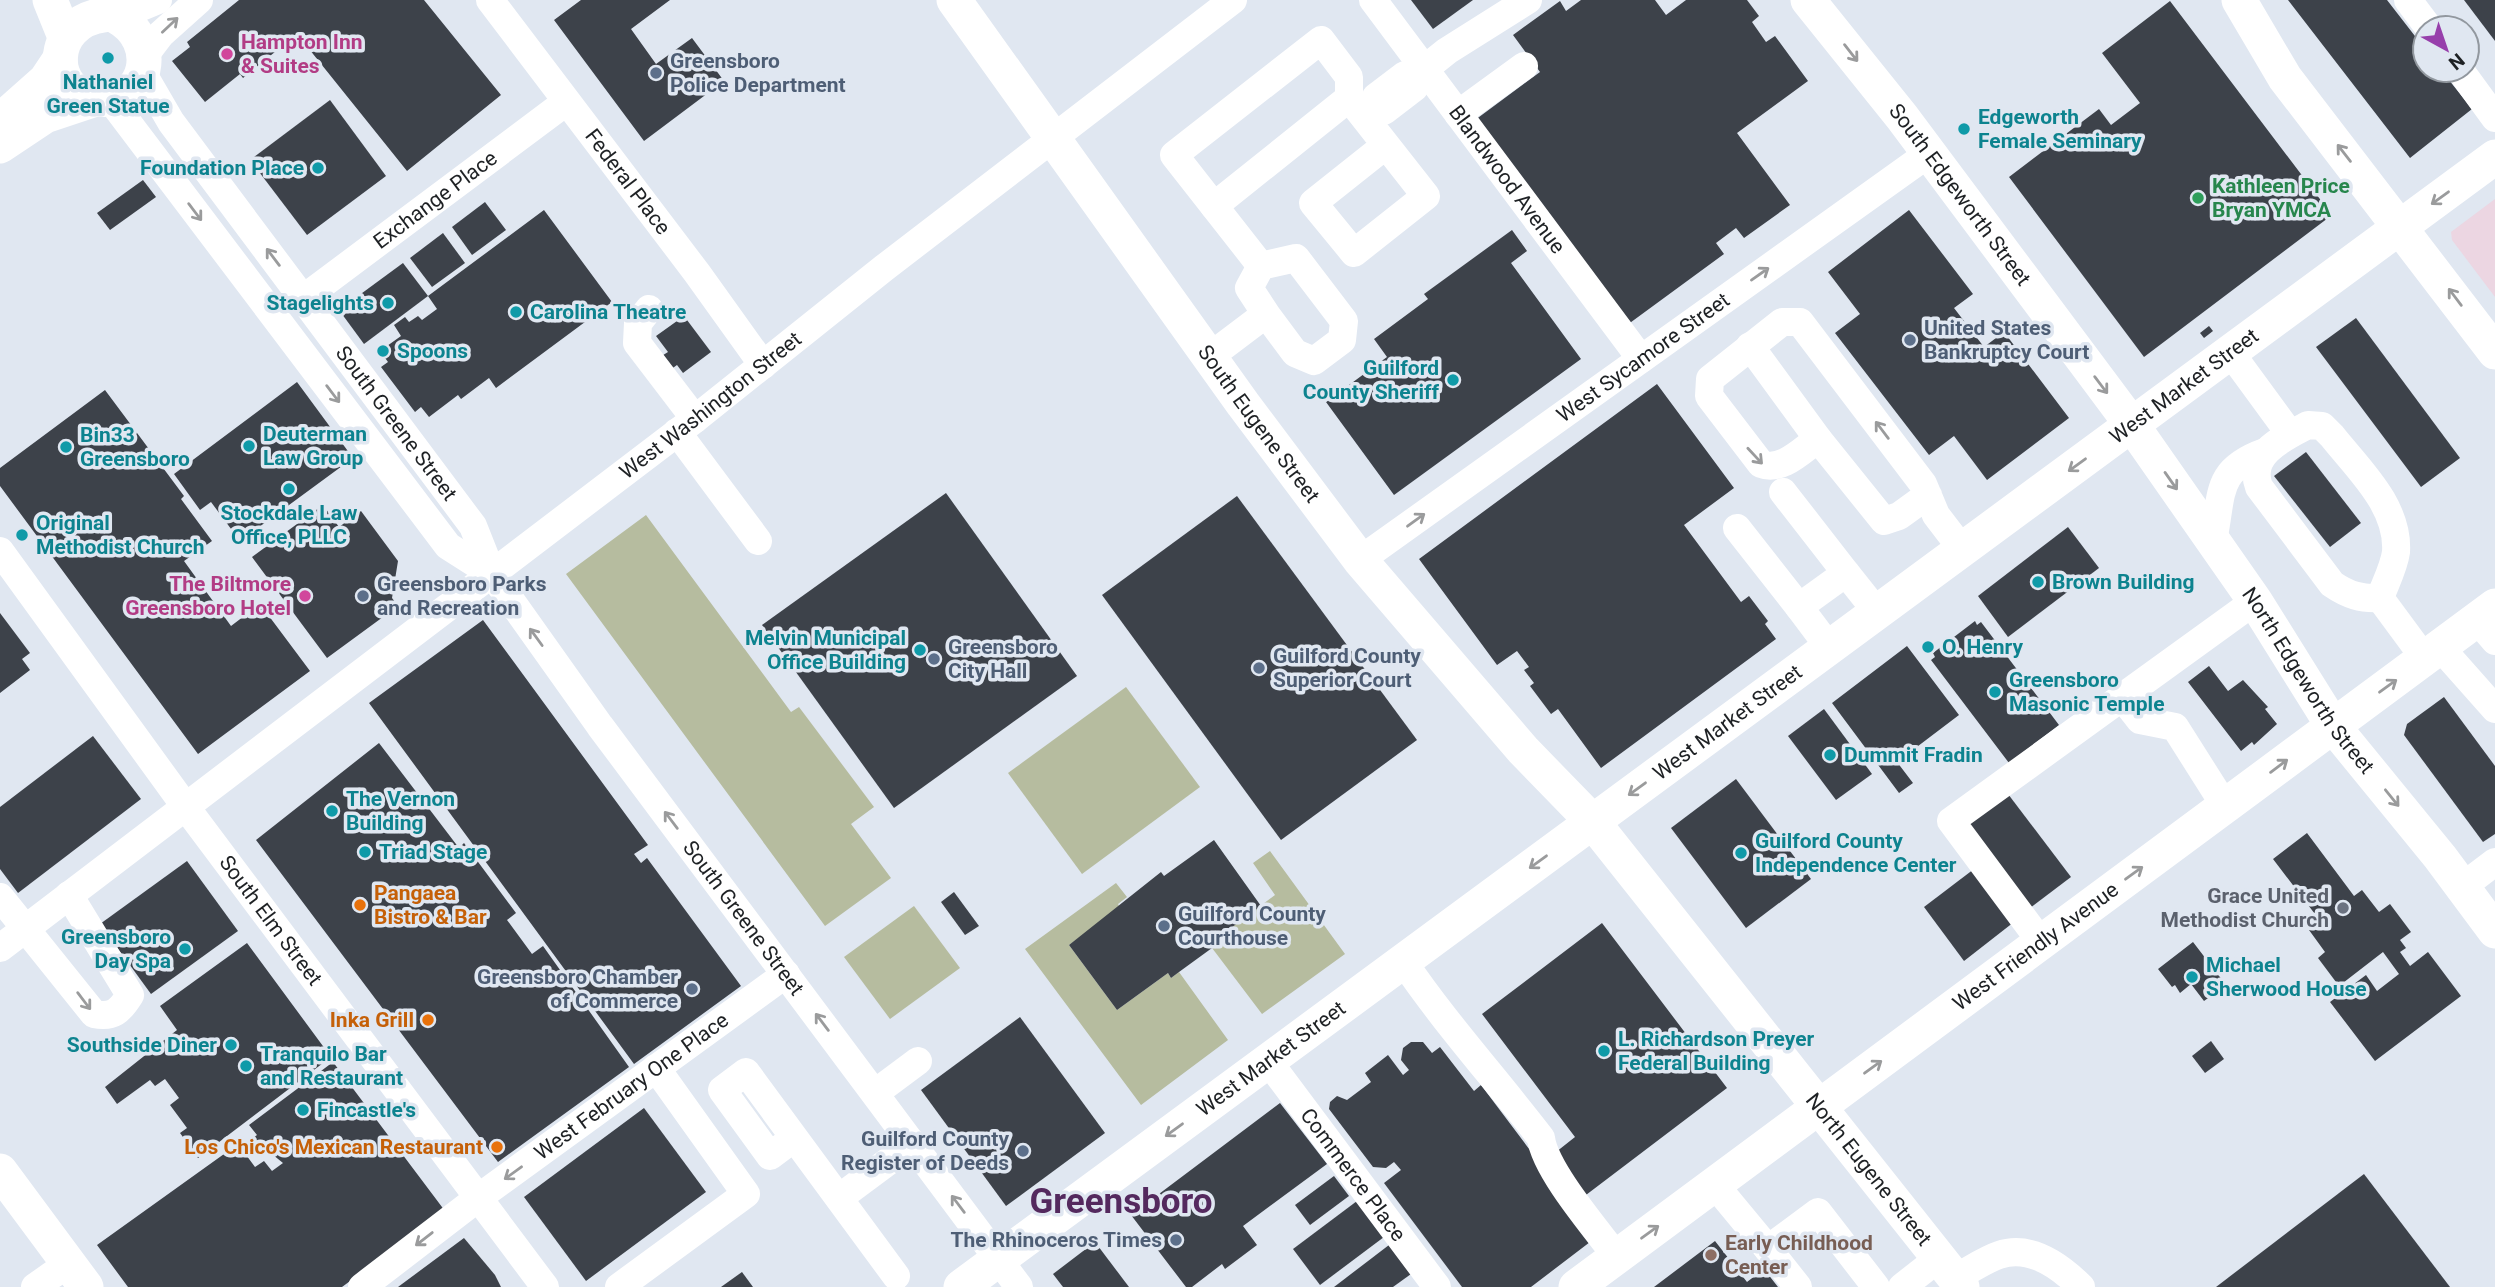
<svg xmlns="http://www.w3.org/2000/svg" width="2495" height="1287" viewBox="0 0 2495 1287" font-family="Roboto,sans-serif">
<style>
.commercial{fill:#ecd6e2}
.green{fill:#b6bc9f}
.building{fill:#3d424a}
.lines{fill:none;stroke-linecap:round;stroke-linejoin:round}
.minor{stroke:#fff;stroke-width:28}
.major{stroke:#fff;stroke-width:35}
.oneway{stroke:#9a9b9c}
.hotel-dot{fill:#d1479c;stroke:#e0e7f1;stroke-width:2.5}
.culture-dot{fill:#0f9aa8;stroke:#e0e7f1;stroke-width:2.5}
.service-dot{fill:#5c6f8a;stroke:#e0e7f1;stroke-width:2.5}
.leisure-dot{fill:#2e9e5b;stroke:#e0e7f1;stroke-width:2.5}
.food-dot{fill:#e8710a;stroke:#e0e7f1;stroke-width:2.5}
.worship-dot{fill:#6b7280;stroke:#e0e7f1;stroke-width:2.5}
.education-dot{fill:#8d6e63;stroke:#e0e7f1;stroke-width:2.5}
.labels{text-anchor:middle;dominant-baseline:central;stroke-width:7;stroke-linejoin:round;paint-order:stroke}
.hotel-label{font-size:21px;font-weight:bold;fill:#b23c85;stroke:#e0e7f1;text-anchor:start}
.service-label{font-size:21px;font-weight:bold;fill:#4e5e75;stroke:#e0e7f1;text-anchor:start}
.culture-label{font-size:21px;font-weight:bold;fill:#0d838f;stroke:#e0e7f1;text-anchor:start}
.street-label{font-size:21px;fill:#1e2124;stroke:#e0e7f1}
.leisure-label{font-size:21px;font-weight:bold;fill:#27864d;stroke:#e0e7f1;text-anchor:start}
.food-label{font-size:21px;font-weight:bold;fill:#c56008;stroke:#e0e7f1;text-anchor:end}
.worship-label{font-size:21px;font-weight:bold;fill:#5b616d;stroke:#e0e7f1;text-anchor:end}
.education-label{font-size:21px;font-weight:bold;fill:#785e54;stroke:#e0e7f1;text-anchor:start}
.town-label{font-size:35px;font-weight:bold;fill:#54295e;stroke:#e0e7f1}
</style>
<rect width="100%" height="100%" fill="#e0e7f1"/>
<polygon class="commercial" points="2495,199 2495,297 2452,240 2451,232"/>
<g class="green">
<polygon points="646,515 791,712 799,707 874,807 851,824 891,878 825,926 566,574"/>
<polygon points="1126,687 1200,787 1082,874 1008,773"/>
<polygon points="1270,851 1345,954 1262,1014 1209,944 1275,895 1253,863"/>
<polygon points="1116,883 1127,897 1118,904 1120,908 1069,945 1117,1010 1168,973 1171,978 1179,972 1228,1040 1141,1105 1025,949"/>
<polygon points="914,906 960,968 890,1019 844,957"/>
</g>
<g class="building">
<polygon points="239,0 424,0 501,95 407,171 297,34 243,78 240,74 205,102 172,61 190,47 187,42"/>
<polygon points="581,0 670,0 631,29 656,64 692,38 724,81 644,141 554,20"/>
<polygon points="1411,0 1473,0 1433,29"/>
<polygon points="1581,0 1655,0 1666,15 1686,0 1747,0 1759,16 1752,22 1766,42 1775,36 1808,81 1737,133 1790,205 1744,238 1736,228 1716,243 1724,254 1623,328 1471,123 1540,72 1513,35 1560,1 1566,11"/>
<polygon points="2288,0 2387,0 2425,49 2425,70 2441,70 2472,109 2410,158"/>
<polygon points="2464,0 2495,0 2495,41"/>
<polygon points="2170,1 2332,215 2144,357 2009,177 2099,109 2111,125 2140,103 2102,53"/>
<polygon points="330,100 386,176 307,235 250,160"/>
<polygon points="143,180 156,197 110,230 97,213"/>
<polygon points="485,202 506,230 472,255 452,227"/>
<polygon points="544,210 612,302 496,388 489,378 461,399 458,395 429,417 421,407 415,412 381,367 388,362 380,351 401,336 394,325 405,317 409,322 418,316 422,320 437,309 428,296"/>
<polygon points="1909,210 1973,294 1954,308 1984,347 2004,332 2069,418 1987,480 1954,436 1929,455 1835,333 1860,314 1828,272"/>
<polygon points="1512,230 1527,251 1511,263 1581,359 1394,495 1326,402 1387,357 1374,339 1428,299 1424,294"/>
<polygon points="443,233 465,263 432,287 410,258"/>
<polygon points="403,263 428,296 364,344 339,310"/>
<polygon points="684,316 711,352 683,373 677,365 670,370 660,357 668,352 656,336"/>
<polygon points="2356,318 2460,458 2421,487 2316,347"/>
<polygon points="2209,326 2213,331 2204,338 2200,333"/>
<polygon points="297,382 353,458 240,541 211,502 200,510 174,474"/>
<polygon points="1657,384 1734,488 1684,525 1741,602 1749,596 1768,621 1765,624 1776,639 1601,768 1558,709 1551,714 1530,686 1534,683 1524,670 1529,667 1517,651 1497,665 1419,559"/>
<polygon points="105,390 184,496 181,499 212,541 184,561 231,626 260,604 310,671 198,754 0,486 0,468"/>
<polygon points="2306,452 2361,523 2330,547 2274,476"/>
<polygon points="946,493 1077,676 894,808 762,625"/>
<polygon points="1237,496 1417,740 1281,840 1102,595"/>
<polygon points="323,505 339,527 361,511 398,561 392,598 398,606 327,658 252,557"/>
<polygon points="2068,527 2099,568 2008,637 1978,596"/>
<polygon points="0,613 30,653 22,659 30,670 0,693"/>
<polygon points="483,620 648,845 634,854 641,863 647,858 741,986 634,1064 369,703"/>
<polygon points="1975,621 1977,625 1981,622 2059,725 2009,763 1931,660 1935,657 1933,653"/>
<polygon points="1907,646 1959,715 1897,762 1913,783 1899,793 1832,703"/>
<polygon points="2209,666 2228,691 2243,680 2268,707 2265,709 2277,724 2254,745 2252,742 2241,751 2188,682"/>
<polygon points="2444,697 2495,766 2495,834 2483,842 2404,735 2407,724"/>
<polygon points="1824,709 1872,774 1836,800 1788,736"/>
<polygon points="93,736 141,799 18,893 0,869 0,807"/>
<polygon points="379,743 459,848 464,843 516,913 507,920 532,954 543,946 629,1067 498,1162 256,840"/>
<polygon points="1736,779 1811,879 1746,928 1671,828"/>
<polygon points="2005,790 2071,877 2026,911 1960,824"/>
<polygon points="2307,833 2354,896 2362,890 2379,912 2390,904 2411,932 2400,940 2406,948 2400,952 2410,966 2428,952 2461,996 2375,1061 2330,1002 2366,975 2377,991 2399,974 2383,952 2339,986 2318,958 2325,952 2309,930 2321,922 2273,859"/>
<polygon points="1214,840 1261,906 1209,944 1212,948 1179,972 1171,978 1168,973 1117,1010 1069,945 1161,872 1164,876"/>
<polygon points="187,861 238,931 151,994 100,924"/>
<polygon points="1974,869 2014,922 1964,961 1924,907"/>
<polygon points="954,892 979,926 965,935 941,902"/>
<polygon points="1602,923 1727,1088 1582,1198 1551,1156 1575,1137 1482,1014"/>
<polygon points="2193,942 2226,985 2204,1001 2191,984 2180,993 2175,985 2172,987 2158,969"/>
<polygon points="247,943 331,1057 198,1158 180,1133 187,1128 170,1105 179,1098 165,1079 155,1086 150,1080 117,1104 105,1087 177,1030 160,1006"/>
<polygon points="1020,1017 1105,1133 1006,1206 921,1090"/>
<polygon points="2211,1041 2224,1059 2205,1073 2192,1056"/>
<polygon points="1411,1042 1423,1042 1432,1053 1440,1047 1474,1091 1481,1085 1572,1206 1590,1242 1531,1287 1462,1287 1384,1183 1401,1170 1394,1162 1386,1168 1373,1167 1329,1109 1330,1102 1337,1096 1347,1100 1371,1082 1365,1073 1388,1055 1403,1075 1409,1070 1401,1060 1403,1048"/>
<polygon points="333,1062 445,1211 342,1287 128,1287 97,1245 238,1144 255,1167 264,1161 272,1171 283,1163 267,1150 260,1156 249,1141 257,1135 249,1125"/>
<polygon points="1280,1103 1327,1164 1243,1226 1257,1245 1225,1269 1222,1264 1192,1287 1186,1287 1131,1215"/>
<polygon points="644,1108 706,1192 586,1281 524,1197"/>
<polygon points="2364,1174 2450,1287 2216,1287"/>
<polygon points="1334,1176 1349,1196 1310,1225 1295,1205"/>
<polygon points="1357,1201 1384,1237 1320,1285 1293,1249"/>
<polygon points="464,1238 495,1275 501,1287 398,1287"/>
<polygon points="1715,1241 1747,1282 1764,1269 1778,1287 1654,1287"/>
<polygon points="1095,1242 1129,1287 1063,1287 1053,1274"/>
<polygon points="1389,1245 1411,1274 1393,1287 1334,1287"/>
<polygon points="742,1272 753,1287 721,1287"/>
</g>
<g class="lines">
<g class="minor">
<path id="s1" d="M490,0L697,273L763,365"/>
<path id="s2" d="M1373,0L1641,359"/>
<polyline points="2408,0 2429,28"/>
<polyline points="104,15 117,17 158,0"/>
<polyline points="145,55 161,34 199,0"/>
<polyline points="2460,70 2495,118"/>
<path id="s3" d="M142,72L171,122L473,526L492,574L600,726L1019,1287"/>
<polyline points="1417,75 1447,51 1528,0"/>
<polyline points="110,99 448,546 492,574"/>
<polyline points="1458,114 1524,66"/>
<polyline points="1364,116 1374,108 1376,97 1405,75 1417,75 1414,88 1384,111 1374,108"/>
<polyline points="1214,206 1349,98"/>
<polyline points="1261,266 1174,155 1321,40 1349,77 1349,98 1426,196 1354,253 1313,203 1386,145"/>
<path id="s4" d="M304,298L566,102"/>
<polyline points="649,309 638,323 637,343 695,419"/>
<polyline points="1750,346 1818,439"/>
<polyline points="2230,352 2290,434"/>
<polyline points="1209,357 1266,314 1295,353 1314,361 1342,340 1344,321 1296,258 1261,266 1249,288 1266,314"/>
<path d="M2308,425L2322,426L2332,436C2359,470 2399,506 2396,552C2394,567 2385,584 2380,598C2361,599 2348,595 2332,584L2259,487C2247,454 2283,438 2308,425Z"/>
<polyline points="677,432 758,541"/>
<polyline points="1783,492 1846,573"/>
<path d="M1928,495L1899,516L1884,521L1818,439C1802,450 1782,472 1761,464L1709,396L1710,379L1782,322H1800L1923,484L1936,515L1962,549"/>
<polyline points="1737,528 1799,607"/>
<path d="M2213,541C2223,494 2214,470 2265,452"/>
<path id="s5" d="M0,551L185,806L545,1287"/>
<path id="s6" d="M1360,560L1928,154"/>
<polyline points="2380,598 2425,659"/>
<polyline points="2477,620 2495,641"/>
<polyline points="1829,647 1799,607 1846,573 1877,612"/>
<polyline points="2440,647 2495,709"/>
<polyline points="2122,697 2140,720 2175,727 2225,806"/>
<polyline points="2462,887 2495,862"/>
<path d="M0,897L94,1014C113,1018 120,1011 130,995L69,895"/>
<polyline points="2041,942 1951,821 2255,601"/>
<path id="s7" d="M0,948L695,419L884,268L1233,0"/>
<path d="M1403,961C1445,1023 1495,1078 1541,1138C1545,1170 1596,1229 1617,1257"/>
<path id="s8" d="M1268,1061L1437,1287"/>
<polyline points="875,1093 918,1061"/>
<polyline points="794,1138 770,1156 722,1090 746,1072 896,1276"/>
<polyline points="1715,1185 1768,1249 1818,1212 1876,1287"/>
<polyline points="839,1198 913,1143"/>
<polyline points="1768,1249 1798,1287"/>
<path d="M1955,1278C1969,1271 1984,1260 1999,1255C2031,1244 2060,1266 2081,1287"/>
<polyline points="35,1287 69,1263"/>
<path id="s9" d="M362,1287L478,1198L786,974"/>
<polyline points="619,1287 746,1194 656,1068"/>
<polyline points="1902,1287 1939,1258"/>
</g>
<g class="major">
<polyline points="50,0 65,37"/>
<path id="s10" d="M954,0L1243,404L1360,560L1523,750L1592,821L1962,1287"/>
<path id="s11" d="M1808,0L1902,117L2132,425L2255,601L2333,726L2440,857L2495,931"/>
<polyline points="2239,0 2285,78 2495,352"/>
<path d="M104,15C47,22 47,94 97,99C149,105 161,41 117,17"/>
<polyline points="0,121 46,80 60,59"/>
<polyline points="0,146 45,116 96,99"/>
<polyline points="0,1171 86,1287"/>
<path id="s12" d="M961,1287L2495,157"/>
<path id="s13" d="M1576,1287L2495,606"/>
</g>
</g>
<defs><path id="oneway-shaft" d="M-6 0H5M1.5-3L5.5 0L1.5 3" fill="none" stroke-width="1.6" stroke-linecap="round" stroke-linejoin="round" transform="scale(1.75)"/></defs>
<g class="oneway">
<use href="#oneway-shaft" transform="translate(170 25) rotate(-43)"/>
<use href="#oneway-shaft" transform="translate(1851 53) rotate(52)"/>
<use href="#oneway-shaft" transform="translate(2344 153) rotate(-128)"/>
<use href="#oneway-shaft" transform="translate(2440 198) rotate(144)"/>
<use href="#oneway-shaft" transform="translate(195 212) rotate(53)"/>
<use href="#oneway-shaft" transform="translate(273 257) rotate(-127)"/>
<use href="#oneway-shaft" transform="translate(1760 274) rotate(-35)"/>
<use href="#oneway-shaft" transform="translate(2455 297) rotate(-127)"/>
<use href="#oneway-shaft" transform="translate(2101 385) rotate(53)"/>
<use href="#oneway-shaft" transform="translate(333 394) rotate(53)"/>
<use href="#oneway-shaft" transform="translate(1882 430) rotate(-127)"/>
<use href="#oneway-shaft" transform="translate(1755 456) rotate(47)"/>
<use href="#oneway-shaft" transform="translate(2077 465) rotate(144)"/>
<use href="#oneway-shaft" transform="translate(2171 481) rotate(55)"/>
<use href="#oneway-shaft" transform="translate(1416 520) rotate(-36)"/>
<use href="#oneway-shaft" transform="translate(536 637) rotate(-126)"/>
<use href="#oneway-shaft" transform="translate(2388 686) rotate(-36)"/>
<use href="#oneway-shaft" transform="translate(2279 766) rotate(-37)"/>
<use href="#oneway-shaft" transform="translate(1637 789) rotate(144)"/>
<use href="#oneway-shaft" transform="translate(2392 798) rotate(51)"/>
<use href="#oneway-shaft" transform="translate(671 820) rotate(-127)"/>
<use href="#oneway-shaft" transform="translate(1538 862) rotate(144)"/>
<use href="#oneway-shaft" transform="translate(2134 873) rotate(-36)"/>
<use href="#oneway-shaft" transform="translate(84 1001) rotate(53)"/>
<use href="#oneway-shaft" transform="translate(822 1022) rotate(-127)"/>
<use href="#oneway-shaft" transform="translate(1873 1067) rotate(-36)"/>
<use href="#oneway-shaft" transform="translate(1174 1130) rotate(144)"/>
<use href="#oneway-shaft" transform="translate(513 1173) rotate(144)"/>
<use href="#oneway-shaft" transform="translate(958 1204) rotate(-127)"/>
<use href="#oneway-shaft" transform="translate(1650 1232) rotate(-36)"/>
<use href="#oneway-shaft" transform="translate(424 1239) rotate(142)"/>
</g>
<g class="hotel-dot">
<circle cx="227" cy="54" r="7"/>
<circle cx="305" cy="596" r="7"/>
</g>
<g class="culture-dot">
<circle cx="108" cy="58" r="7"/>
<circle cx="1964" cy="129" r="7"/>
<circle cx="318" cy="168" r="7"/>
<circle cx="388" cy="303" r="7"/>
<circle cx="516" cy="312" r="7"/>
<circle cx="383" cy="351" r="7"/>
<circle cx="1453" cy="380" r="7"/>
<circle cx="249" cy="446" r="7"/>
<circle cx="66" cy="447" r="7"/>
<circle cx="289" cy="489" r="7"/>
<circle cx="22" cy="535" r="7"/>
<circle cx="2038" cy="582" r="7"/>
<circle cx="1928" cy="647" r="7"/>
<circle cx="920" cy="650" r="7"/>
<circle cx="1995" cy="692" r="7"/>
<circle cx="1830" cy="755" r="7"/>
<circle cx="332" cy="811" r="7"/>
<circle cx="365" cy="852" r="7"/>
<circle cx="1741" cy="853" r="7"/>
<circle cx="185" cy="949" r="7"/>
<circle cx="2192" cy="977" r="7"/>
<circle cx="231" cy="1045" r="7"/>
<circle cx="1604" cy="1051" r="7"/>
<circle cx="246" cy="1066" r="7"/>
<circle cx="303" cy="1110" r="7"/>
</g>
<g class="service-dot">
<circle cx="656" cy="73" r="7"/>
<circle cx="1910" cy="340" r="7"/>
<circle cx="363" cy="596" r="7"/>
<circle cx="934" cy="659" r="7"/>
<circle cx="1259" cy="668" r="7"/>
<circle cx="1164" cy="926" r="7"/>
<circle cx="692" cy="989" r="7"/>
<circle cx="1023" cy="1151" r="7"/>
<circle cx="1176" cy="1240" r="7"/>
</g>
<circle class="leisure-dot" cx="2198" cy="198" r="7"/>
<g class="food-dot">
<circle cx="360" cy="905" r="7"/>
<circle cx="428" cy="1020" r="7"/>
<circle cx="497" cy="1147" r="7"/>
</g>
<circle class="worship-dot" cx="2343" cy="908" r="7"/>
<circle class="education-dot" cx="1711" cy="1255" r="7"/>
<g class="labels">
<g class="hotel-label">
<text x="241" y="42">Hampton Inn<tspan x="241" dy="24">&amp; Suites</tspan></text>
<text x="291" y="584" text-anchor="end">The Biltmore<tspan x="291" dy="24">Greensboro Hotel</tspan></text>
</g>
<g class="service-label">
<text x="670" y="61">Greensboro<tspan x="670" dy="24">Police Department</tspan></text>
<text x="1924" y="328">United States<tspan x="1924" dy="24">Bankruptcy Court</tspan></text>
<text x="377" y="584">Greensboro Parks<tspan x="377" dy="24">and Recreation</tspan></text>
<text x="948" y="647">Greensboro<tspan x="948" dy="24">City Hall</tspan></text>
<text x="1273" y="656">Guilford County<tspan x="1273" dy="24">Superior Court</tspan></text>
<text x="1178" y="914">Guilford County<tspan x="1178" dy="24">Courthouse</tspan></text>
<text x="678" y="977" text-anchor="end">Greensboro Chamber<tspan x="678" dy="24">of Commerce</tspan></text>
<text x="1009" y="1139" text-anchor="end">Guilford County<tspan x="1009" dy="24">Register of Deeds</tspan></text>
<text x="1162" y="1240" text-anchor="end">The Rhinoceros Times</text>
</g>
<g class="culture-label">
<text x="108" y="82" text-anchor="middle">Nathaniel<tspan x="108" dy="24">Green Statue</tspan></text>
<text x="1978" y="117">Edgeworth<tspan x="1978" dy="24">Female Seminary</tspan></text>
<text x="304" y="168" text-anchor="end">Foundation Place</text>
<text x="374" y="303" text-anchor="end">Stagelights</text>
<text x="530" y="312">Carolina Theatre</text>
<text x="397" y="351">Spoons</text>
<text x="1439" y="368" text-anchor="end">Guilford<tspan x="1439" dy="24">County Sheriff</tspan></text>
<text x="263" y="434">Deuterman<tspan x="263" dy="24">Law Group</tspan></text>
<text x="80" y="435">Bin33<tspan x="80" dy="24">Greensboro</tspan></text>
<text x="289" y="513" text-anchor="middle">Stockdale Law<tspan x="289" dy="24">Office, PLLC</tspan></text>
<text x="36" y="523">Original<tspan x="36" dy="24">Methodist Church</tspan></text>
<text x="2052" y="582">Brown Building</text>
<text x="906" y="638" text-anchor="end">Melvin Municipal<tspan x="906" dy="24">Office Building</tspan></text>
<text x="1942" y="647">O. Henry</text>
<text x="2009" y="680">Greensboro<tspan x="2009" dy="24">Masonic Temple</tspan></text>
<text x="1844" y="755">Dummit Fradin</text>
<text x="346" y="799">The Vernon<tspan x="346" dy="24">Building</tspan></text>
<text x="1755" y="841">Guilford County<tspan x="1755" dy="24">Independence Center</tspan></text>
<text x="379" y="852">Triad Stage</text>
<text x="171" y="937" text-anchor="end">Greensboro<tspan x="171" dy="24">Day Spa</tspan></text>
<text x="2206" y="965">Michael<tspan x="2206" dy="24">Sherwood House</tspan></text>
<text x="1618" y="1039">L. Richardson Preyer<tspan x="1618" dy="24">Federal Building</tspan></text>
<text x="217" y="1045" text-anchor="end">Southside Diner</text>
<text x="260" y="1054">Tranquilo Bar<tspan x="260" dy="24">and Restaurant</tspan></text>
<text x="317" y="1110">Fincastle's</text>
</g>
<g class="street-label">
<text stroke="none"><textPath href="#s2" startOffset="224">Blandwood Avenue</textPath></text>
<text stroke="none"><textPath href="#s1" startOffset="228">Federal Place</textPath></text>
<text stroke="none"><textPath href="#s11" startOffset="247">South Edgeworth Street</textPath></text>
<text stroke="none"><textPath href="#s4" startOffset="164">Exchange Place</textPath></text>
<text stroke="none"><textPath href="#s6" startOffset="348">West Sycamore Street</textPath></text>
<text stroke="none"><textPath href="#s12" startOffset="1519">West Market Street</textPath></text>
<text stroke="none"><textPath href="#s7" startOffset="894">West Washington Street</textPath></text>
<text stroke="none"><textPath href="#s3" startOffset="434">South Greene Street</textPath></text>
<text stroke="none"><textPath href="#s10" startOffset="522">South Eugene Street</textPath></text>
<text stroke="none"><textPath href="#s11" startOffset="845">North Edgeworth Street</textPath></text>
<text stroke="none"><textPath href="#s12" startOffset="952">West Market Street</textPath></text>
<text stroke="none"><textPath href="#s3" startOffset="1040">South Greene Street</textPath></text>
<text stroke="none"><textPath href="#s5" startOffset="458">South Elm Street</textPath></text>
<text stroke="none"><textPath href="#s13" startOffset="572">West Friendly Avenue</textPath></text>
<text stroke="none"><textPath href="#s12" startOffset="385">West Market Street</textPath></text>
<text stroke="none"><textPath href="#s9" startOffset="336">West February One Place</textPath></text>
<text stroke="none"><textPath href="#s10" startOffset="1486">North Eugene Street</textPath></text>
<text stroke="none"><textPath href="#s8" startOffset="142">Commerce Place</textPath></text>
</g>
<g class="leisure-label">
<text x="2212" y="186">Kathleen Price<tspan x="2212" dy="24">Bryan YMCA</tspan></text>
</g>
<g class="food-label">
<text x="374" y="893" text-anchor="start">Pangaea<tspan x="374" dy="24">Bistro &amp; Bar</tspan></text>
<text x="414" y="1020">Inka Grill</text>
<text x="483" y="1147">Los Chico's Mexican Restaurant</text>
</g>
<g class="worship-label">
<text x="2329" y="896">Grace United<tspan x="2329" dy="24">Methodist Church</tspan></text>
</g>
<g class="education-label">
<text x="1725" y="1243">Early Childhood<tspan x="1725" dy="24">Center</tspan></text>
</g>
<g class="town-label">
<text x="1121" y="1201">Greensboro</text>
</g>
</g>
<g transform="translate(2446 49) rotate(140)"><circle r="33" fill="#e0e7f1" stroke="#92989f" stroke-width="2"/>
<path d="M0-5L12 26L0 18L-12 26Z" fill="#973fab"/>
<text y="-10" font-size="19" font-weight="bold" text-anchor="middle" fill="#1e2124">N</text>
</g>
</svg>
